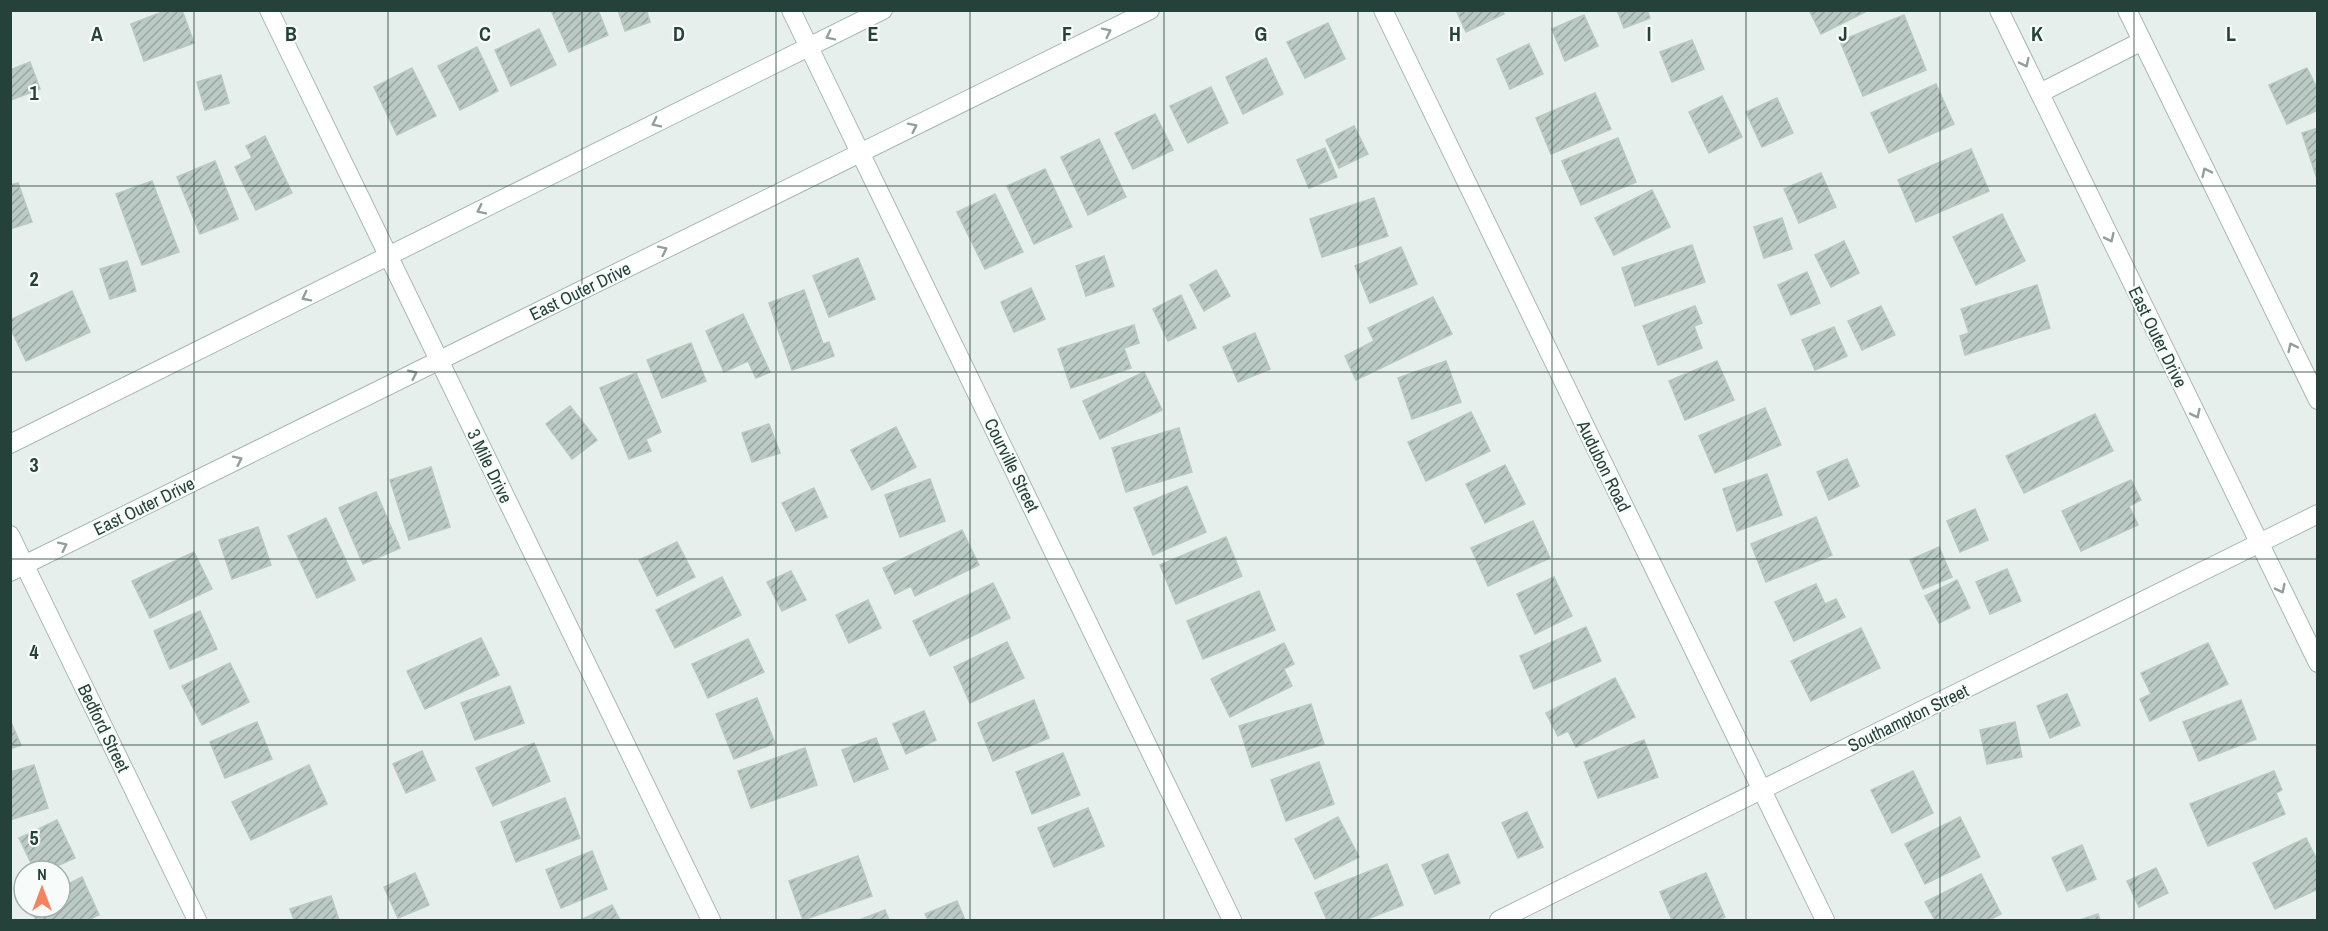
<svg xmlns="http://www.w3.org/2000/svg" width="2328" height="931" viewBox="0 0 2328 931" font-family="'Archivo Narrow',sans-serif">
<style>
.building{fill:url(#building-hatch);stroke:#b8c9c2;stroke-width:1.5}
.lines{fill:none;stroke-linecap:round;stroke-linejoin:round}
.minor-casing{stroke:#a8b8b2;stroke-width:20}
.tertiary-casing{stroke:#a8b8b2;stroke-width:20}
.minor{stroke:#fff;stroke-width:18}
.tertiary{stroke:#fff;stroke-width:18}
.oneway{stroke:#92a09c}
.grid{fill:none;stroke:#24423a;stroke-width:1.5;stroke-opacity:0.55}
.labels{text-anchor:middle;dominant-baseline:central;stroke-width:4.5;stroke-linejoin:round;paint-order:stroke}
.street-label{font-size:18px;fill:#24423a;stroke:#f7fbf9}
.grid-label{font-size:20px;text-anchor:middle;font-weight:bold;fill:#24423a;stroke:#f7fbf9;stroke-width:4.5;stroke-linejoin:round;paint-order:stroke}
</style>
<defs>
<pattern id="building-hatch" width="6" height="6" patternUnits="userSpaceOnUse" patternTransform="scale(1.5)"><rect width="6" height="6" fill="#bbcac4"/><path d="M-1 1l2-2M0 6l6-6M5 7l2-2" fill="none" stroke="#98a6a0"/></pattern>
</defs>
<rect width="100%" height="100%" fill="#e6efeb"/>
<g class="building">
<polygon points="167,10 182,10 194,43 144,61 131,24"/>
<polygon points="551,10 598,10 608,35 569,52"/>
<polygon points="618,10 651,10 647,12 650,22 625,31"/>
<polygon points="1456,10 1502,10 1504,14 1466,32"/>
<polygon points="1617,10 1647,10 1650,18 1624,28"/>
<polygon points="1813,10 1869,10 1821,34 1810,12"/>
<polygon points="1584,15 1598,46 1565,61 1552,29"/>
<polygon points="1904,15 1926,70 1863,96 1840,41"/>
<polygon points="1328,23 1345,59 1305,78 1287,42"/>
<polygon points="539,29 556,65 511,86 495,50"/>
<polygon points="1692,40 1704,69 1672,82 1660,52"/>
<polygon points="1529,44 1543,74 1510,89 1497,59"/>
<polygon points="477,47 498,91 460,110 438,66"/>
<polygon points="1266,58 1283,94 1243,114 1226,77"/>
<polygon points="30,62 40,89 11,100 10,70"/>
<polygon points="412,68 436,116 397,135 374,87"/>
<polygon points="2307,68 2318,90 2318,110 2287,124 2269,85"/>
<polygon points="221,75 229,103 205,110 197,82"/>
<polygon points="1936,84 1954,124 1889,153 1871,113"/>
<polygon points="1211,87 1228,123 1188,143 1170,106"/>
<polygon points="1595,93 1611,129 1551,154 1536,118"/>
<polygon points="1722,96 1742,137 1709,153 1689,112"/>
<polygon points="1777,98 1793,133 1762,147 1746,112"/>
<polygon points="1155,114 1173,150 1133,169 1115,133"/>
<polygon points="1354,126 1368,154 1339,168 1326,140"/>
<polygon points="2318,128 2318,176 2316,176 2302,133"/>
<polygon points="265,136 292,193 256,210 235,167 252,158 246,146"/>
<polygon points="1618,138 1636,182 1581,205 1562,161"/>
<polygon points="1099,139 1126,197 1088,215 1061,157"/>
<polygon points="1325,148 1337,177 1309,188 1297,160"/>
<polygon points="1971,149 1989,191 1916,222 1898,180"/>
<polygon points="215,161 238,219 200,234 177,177"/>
<polygon points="1045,169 1072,227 1034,244 1007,186"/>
<polygon points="1821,173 1836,207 1799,223 1784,189"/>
<polygon points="152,181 179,252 142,265 116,194"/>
<polygon points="18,183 32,222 10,229 10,185"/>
<polygon points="1652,190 1670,227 1614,255 1595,218"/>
<polygon points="995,194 1023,252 985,269 957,212"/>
<polygon points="1374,198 1388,236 1322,257 1310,219"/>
<polygon points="2002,214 2025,261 1976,285 1953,237"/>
<polygon points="1782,218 1792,249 1764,258 1754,227"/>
<polygon points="1844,241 1859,273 1831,287 1815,255"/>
<polygon points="1692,245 1705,282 1635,306 1622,268"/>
<polygon points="1401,247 1417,284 1370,303 1355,266"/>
<polygon points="1104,256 1114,286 1086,296 1076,266"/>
<polygon points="858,258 875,299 829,317 813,276"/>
<polygon points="127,261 136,291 110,299 100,269"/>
<polygon points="1216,270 1230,296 1204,311 1190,285"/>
<polygon points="1807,272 1820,303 1791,315 1778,285"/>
<polygon points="2037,285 2050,328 1965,355 1960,336 1969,333 1961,309"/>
<polygon points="1031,288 1045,319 1014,332 1001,302"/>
<polygon points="804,290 823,344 829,342 834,356 792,370 769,303"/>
<polygon points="72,291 90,332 26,361 10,327 10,320"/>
<polygon points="1181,295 1196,328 1168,341 1153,309"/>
<polygon points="1433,297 1452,334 1356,380 1345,356 1374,341 1368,328"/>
<polygon points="1695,306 1702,323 1694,326 1702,348 1658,365 1643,326"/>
<polygon points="1881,306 1895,335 1862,350 1848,321"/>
<polygon points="743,314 770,372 756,378 748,361 724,372 706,331"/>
<polygon points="1134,325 1139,343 1124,348 1131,368 1071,388 1058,349"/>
<polygon points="1834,327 1847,356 1815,370 1802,340"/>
<polygon points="1255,333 1270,369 1238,382 1223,347"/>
<polygon points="691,343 706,381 662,398 647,360"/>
<polygon points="1446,361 1461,402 1412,419 1398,378"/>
<polygon points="1717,361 1734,400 1685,420 1669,381"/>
<polygon points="1144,372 1162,410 1100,439 1083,401"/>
<polygon points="636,373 661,432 646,439 651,451 629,459 600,388"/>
<polygon points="570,406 597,440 572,459 546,424"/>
<polygon points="1765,408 1781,445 1715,473 1699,436"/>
<polygon points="1471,412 1490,451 1426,481 1408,442"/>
<polygon points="2095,414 2113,451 2024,493 2006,456"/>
<polygon points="769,424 780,453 752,462 742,433"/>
<polygon points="896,427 916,467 872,490 851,450"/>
<polygon points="1179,428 1192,472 1126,492 1112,448"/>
<polygon points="1847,459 1859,486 1829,500 1817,472"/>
<polygon points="1505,465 1525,504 1485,523 1466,484"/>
<polygon points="431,467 450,527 409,540 390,480"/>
<polygon points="1767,474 1782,515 1737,531 1723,489"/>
<polygon points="930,479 945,521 900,537 885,495"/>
<polygon points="2131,480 2141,500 2129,506 2138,525 2081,551 2062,511"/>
<polygon points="1187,486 1206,532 1153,555 1134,508"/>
<polygon points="814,488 827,517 796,531 782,503"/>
<polygon points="376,492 400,548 363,564 339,508"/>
<polygon points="1975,509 1988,540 1960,552 1947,521"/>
<polygon points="1816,517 1832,555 1766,582 1751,544"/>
<polygon points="326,518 355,580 317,598 288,536"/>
<polygon points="1533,521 1550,558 1488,586 1471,548"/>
<polygon points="258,527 271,565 232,579 219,540"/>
<polygon points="962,530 979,565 915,596 911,586 895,594 883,568"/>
<polygon points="1226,537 1242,576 1176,604 1160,565"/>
<polygon points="677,542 695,577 657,596 639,560"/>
<polygon points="1939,547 1952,577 1923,589 1910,560"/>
<polygon points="194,552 212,589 150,618 132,581"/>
<polygon points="2007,569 2021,601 1990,614 1976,582"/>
<polygon points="791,571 806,600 782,611 767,582"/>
<polygon points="722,577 741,615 675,648 656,610"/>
<polygon points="1554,577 1572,616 1535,634 1517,594"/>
<polygon points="1957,580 1970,608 1939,623 1925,596"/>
<polygon points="993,583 1010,618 930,656 913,621"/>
<polygon points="1816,584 1825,604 1836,599 1845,617 1794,641 1775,602"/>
<polygon points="1259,591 1275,630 1203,659 1187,621"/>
<polygon points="868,600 881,628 849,643 836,615"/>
<polygon points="200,611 217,649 170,669 154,631"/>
<polygon points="1586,627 1601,661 1534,689 1520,656"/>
<polygon points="1861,628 1880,668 1811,701 1791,661"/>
<polygon points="481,638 499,675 425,709 407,671"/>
<polygon points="748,639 764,672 708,698 692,664"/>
<polygon points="1007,642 1024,678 970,703 954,667"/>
<polygon points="1284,643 1294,664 1284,669 1292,686 1230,717 1211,679"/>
<polygon points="2208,643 2228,684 2150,721 2140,699 2151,694 2141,673"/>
<polygon points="230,663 249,702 202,725 182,686"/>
<polygon points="1615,678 1635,717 1576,747 1568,731 1558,736 1546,713"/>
<polygon points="510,686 524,723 475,740 461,703"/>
<polygon points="2067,694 2080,725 2050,738 2037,706"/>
<polygon points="757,698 775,743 734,759 716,714"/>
<polygon points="1034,700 1049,738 993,761 978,723"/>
<polygon points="2241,700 2256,739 2199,761 2183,722"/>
<polygon points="1311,704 1324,744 1252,767 1239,726"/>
<polygon points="924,711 936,740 906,754 893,724"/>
<polygon points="10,720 21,745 10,749"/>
<polygon points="257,722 272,759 225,778 210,742"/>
<polygon points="2015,722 2022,757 1987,764 1980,730"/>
<polygon points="876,738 888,769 854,782 842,750"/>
<polygon points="1644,740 1658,777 1598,798 1584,762"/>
<polygon points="534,743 550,781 493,806 476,768"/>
<polygon points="805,748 817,785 751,808 738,771"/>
<polygon points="422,751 435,780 406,793 393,764"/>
<polygon points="1063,753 1080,795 1032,814 1016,772"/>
<polygon points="1319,762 1334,804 1286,821 1271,780"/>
<polygon points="34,765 48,808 10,820 10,772"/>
<polygon points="309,765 327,804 251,840 232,802"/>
<polygon points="1913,771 1933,813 1892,833 1871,790"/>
<polygon points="2274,771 2282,790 2276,793 2285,814 2208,846 2190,804"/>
<polygon points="565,798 580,838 516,862 501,822"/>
<polygon points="1088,808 1104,846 1054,867 1038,828"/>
<polygon points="1527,812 1543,847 1518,858 1502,823"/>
<polygon points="1338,817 1359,857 1315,879 1295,839"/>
<polygon points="1960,817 1980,857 1925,884 1905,844"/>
<polygon points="57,820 75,858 46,871 35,871 19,838"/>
<polygon points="2306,838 2318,862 2318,889 2275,909 2253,863"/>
<polygon points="2082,845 2096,879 2067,891 2052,858"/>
<polygon points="592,851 607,889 561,908 546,870"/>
<polygon points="1448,854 1460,883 1435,894 1422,865"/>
<polygon points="858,856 872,896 803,920 789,881"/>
<polygon points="1387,864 1403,905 1365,920 1327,920 1315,893"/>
<polygon points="2156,868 2168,893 2139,907 2127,881"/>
<polygon points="415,873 429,905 398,918 384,887"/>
<polygon points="1706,873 1725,917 1717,920 1672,920 1660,892"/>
<polygon points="1981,874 2001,914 1989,920 1935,920 1925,902"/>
<polygon points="82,877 99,915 88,920 36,920 30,907 60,907 60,888"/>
<polygon points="331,896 339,920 294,920 290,909"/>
<polygon points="957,901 965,920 928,920 925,914"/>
<polygon points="612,905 620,920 581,920"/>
<polygon points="885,910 889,920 859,920"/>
<polygon points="2098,914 2100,920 2080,920"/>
</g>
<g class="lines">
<defs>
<g id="minor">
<polyline points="269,10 711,920"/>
<polyline points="791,10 1232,920"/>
<polyline points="1383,10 1825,920"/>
<polyline points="10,535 197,920"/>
<polyline points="1499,920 2318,514"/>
</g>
<g id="tertiary">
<polyline points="1999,10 2318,663"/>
<polyline points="2127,10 2318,400"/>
<polyline points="2040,93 2142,41"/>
<polyline points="10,444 883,10"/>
<polyline points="10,572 1150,10"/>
</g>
</defs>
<use href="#minor" class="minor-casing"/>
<use href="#tertiary" class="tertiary-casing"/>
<use href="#minor" class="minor"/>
<use href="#tertiary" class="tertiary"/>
</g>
<defs><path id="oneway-chevron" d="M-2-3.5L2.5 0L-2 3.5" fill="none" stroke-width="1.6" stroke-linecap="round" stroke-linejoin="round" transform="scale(1.5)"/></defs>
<g class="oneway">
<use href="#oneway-chevron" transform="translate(1107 32) rotate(-26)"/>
<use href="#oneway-chevron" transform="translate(830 36) rotate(154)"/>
<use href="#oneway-chevron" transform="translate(2025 63) rotate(64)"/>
<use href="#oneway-chevron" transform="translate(656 123) rotate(154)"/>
<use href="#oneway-chevron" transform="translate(913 127) rotate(-26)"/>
<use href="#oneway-chevron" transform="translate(2206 172) rotate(-116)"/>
<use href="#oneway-chevron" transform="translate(481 210) rotate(154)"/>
<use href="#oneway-chevron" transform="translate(2110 238) rotate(64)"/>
<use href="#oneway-chevron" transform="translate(663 250) rotate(-26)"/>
<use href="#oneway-chevron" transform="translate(306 297) rotate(153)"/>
<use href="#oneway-chevron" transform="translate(2292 347) rotate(-116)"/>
<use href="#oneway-chevron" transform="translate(413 374) rotate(-26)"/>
<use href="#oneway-chevron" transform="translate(2196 414) rotate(64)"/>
<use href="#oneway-chevron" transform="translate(238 460) rotate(-26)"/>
<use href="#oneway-chevron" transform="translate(63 546) rotate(-26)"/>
<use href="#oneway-chevron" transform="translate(2281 589) rotate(64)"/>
</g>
<path class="grid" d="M194,10V920M388,10V920M582,10V920M776,10V920M970,10V920M1164,10V920M1358,10V920M1552,10V920M1746,10V920M1940,10V920M2134,10V920M10,186H2318M10,372H2318M10,559H2318M10,745H2318"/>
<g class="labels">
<g class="street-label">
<text transform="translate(580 291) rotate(-26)">East Outer Drive</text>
<text transform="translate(2158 337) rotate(64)">East Outer Drive</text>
<text transform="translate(1012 465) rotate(64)">Courville Street</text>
<text transform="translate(490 466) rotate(64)">3 Mile Drive</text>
<text transform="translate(1604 466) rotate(64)">Audubon Road</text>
<text transform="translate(144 506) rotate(-26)">East Outer Drive</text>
<text transform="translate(1908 718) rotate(-26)">Southampton Street</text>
<text transform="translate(104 728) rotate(64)">Bedford Street</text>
</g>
</g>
<g class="grid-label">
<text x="97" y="41">A</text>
<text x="291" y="41">B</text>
<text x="485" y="41">C</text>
<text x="679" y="41">D</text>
<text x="873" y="41">E</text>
<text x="1067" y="41">F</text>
<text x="1261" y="41">G</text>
<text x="1455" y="41">H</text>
<text x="1649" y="41">I</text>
<text x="1843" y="41">J</text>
<text x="2037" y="41">K</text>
<text x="2231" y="41">L</text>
<text x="34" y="100">1</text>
<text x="34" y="286">2</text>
<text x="34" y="472">3</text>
<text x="34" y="659">4</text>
<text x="34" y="845">5</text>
</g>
<rect width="2328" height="931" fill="none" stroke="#24423a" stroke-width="24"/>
<g transform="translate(42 889)"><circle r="28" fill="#f7fbf9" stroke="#a3b1ad" stroke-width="1.5"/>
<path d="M0-4.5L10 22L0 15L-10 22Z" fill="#f4845f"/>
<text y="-9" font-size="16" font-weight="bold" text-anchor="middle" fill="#24423a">N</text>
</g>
</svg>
